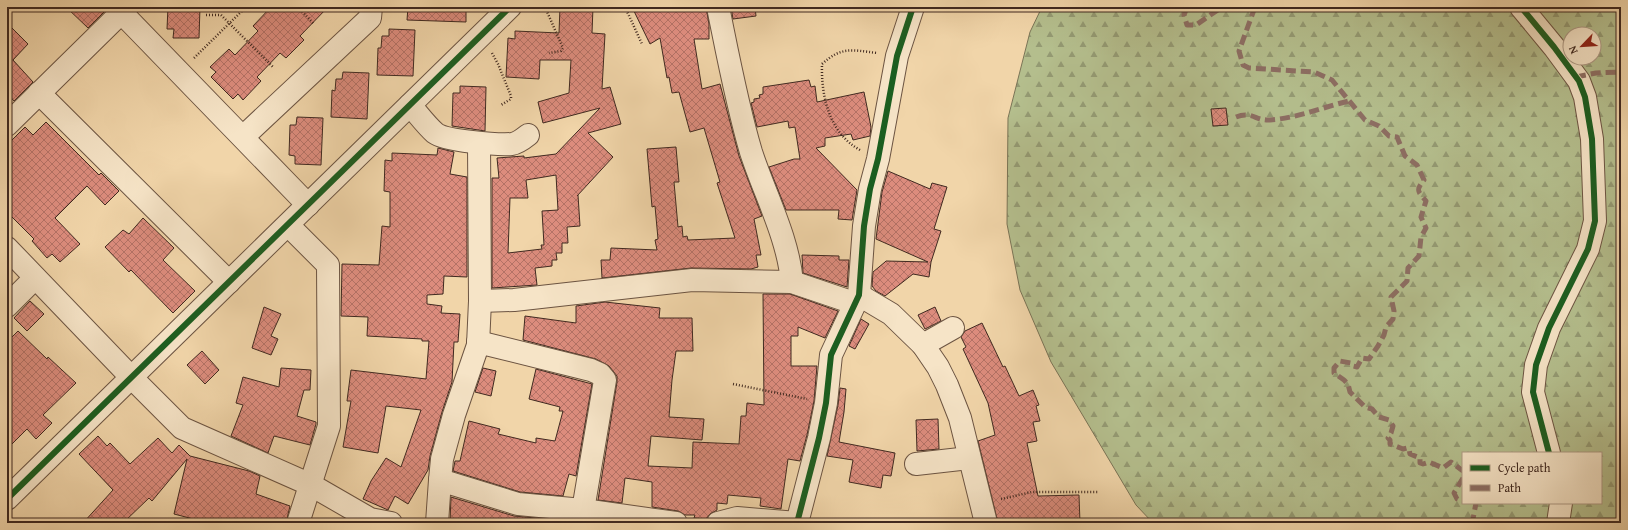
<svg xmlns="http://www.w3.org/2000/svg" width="1628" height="530" viewBox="0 0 1628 530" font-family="'Gentium Book Plus',serif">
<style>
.forest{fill:url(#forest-firs);stroke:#7a7456;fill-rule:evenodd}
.building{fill:url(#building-cross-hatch);stroke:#402920;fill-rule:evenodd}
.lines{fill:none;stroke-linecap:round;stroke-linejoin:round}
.minor-casing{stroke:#6c5442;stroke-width:24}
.path{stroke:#402920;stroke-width:2.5;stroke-dasharray:1 2;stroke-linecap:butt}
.minor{stroke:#f6e4c7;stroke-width:22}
.quiet{stroke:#8d6e63;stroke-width:5;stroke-dasharray:10 5;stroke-linecap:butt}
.cycleway-casing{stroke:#f6e4c7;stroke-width:8}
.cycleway{stroke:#1b5e20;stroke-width:6}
</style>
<defs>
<pattern id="forest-firs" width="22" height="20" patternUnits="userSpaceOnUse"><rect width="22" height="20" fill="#b4be8d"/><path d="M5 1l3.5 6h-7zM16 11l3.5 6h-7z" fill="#949a73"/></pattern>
<pattern id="building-cross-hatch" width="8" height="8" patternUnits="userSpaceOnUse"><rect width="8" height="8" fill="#dc8c7d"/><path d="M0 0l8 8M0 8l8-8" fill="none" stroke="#b47266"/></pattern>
</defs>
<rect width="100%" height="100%" fill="#f1d5a9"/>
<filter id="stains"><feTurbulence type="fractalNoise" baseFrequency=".005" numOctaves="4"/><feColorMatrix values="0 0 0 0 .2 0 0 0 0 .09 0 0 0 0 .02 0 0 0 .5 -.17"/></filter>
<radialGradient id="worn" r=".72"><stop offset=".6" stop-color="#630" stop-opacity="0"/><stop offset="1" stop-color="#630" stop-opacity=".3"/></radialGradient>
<path class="forest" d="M1042,7H1621V523H1153L1136,505L1051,362L1020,290L1007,224L1008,118L1030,32ZM1570,34H1594V58H1570ZM1463,453H1601V503H1463Z"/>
<g class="building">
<polygon points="66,7 104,7 105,11 88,28"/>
<polygon points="168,7 200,7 199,38 173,38 174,29 167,29"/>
<polygon points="271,7 328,7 300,36 304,40 286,58 280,53 257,77 261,81 243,100 238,94 233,99 211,77 216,72 210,67 229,49 235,55 258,31 253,26"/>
<polygon points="408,7 466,7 466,22 407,20"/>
<path d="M560,7H593L592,33L605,34L602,89L610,87L621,124L588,133L613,157L577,196L578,195L580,226L567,227L568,243H562V253H556L557,260H552V266L535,268L537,285L492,288V178H499L497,158L524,156V158L556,154L600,108L543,123L538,102L569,93L571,60H540L539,79L506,77L508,38L515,39V31L559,33ZM556,175L558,210L542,211L544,245H541L542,249L508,253L510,198H528L526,180Z"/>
<polygon points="632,7 706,7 709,24 709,39 694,39 702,89 720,84 739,156 762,216 754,219 761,255 756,255 758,267 751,269 691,268 602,278 601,260 610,260 611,248 657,250 655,240 658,239 655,206 652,207 647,149 676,147 679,182 674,182 678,227 682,226 683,237 687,236 688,240 735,238 717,183 720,182 704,128 690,132 679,92 672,93 669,77 667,78 660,38 650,44"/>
<polygon points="731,7 755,7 756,16 733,19"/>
<polygon points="7,23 28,44 13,60 33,82 14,101 7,93"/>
<polygon points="389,29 415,30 413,76 377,75 378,48 381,48 382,36 389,36"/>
<polygon points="343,72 369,73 367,119 331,117 332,90 335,91 336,79 342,79"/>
<polygon points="809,80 811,87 815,86 817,102 864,92 871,127 870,136 853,140 851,134 825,138 825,146 816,148 857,190 852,220 838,219 839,210 786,210 769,167 794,159 800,159 795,127 789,128 788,121 757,127 751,103 754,102 754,99 760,98 759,95 763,94 763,87"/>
<polygon points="460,86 486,87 485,131 452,126 453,93 460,93"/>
<polygon points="1226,108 1228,125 1213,126 1211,109"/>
<polygon points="297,117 323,118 321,165 295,164 295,156 289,155 290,125 296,125"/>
<polygon points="46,122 99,175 101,173 119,191 105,205 87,186 55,218 80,244 60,262 52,254 47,258 32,241 34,239 7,212 7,145 25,127 33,135"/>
<polygon points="438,148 454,152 450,174 467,177 467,277 444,276 443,294 427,295 427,304 442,306 441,313 460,314 458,342 454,342 452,382 442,412 430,456 428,470 408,504 395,496 388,510 363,499 371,481 386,458 401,467 421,410 386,406 378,453 343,447 351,401 347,401 351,370 426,379 429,341 422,341 422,339 367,336 368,317 341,316 342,264 379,265 382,226 390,227 390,192 384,191 385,160 392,161 392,153 437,155"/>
<polygon points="888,171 930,189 932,183 947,187 934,229 941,231 931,262 929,277 913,274 885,296 876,291 872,286 873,272 885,262 886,261 928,262 876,239 882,192"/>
<polygon points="143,218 174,248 163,260 195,291 173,313 131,270 129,272 105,247 123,230 129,234"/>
<polygon points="802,255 839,256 839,260 849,260 847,287 803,273"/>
<polygon points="763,294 790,294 838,311 825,338 798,327 798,336 791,336 791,366 817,366 814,401 807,435 800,461 788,459 781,509 760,506 761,498 728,495 727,504 717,503 717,510 710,514 706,519 694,518 695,515 685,515 678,511 652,507 652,482 625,478 622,503 598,500 617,382 617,376 609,366 596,359 523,340 525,316 576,323 576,306 605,302 660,308 659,318 692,318 693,351 676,351 672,380 669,417 704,419 702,440 651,436 648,466 692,468 693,442 739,444 741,416 746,416 747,403 764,405"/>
<polygon points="30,301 44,314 27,331 14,318"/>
<polygon points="264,307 281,314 271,336 278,339 271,355 252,348"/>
<polygon points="935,307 941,321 925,329 918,315"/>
<polygon points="861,319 869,324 855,349 849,346"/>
<polygon points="982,323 1003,367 1005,366 1019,396 1033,390 1039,405 1036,406 1040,421 1033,422 1037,441 1027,443 1038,496 1079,495 1080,523 998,523 978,441 995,435 988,403 963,349 966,347 961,337 965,331"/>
<polygon points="18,331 47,359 48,357 76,383 43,415 52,423 36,439 27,429 7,449 7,342"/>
<polygon points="202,351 219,370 205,384 187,365"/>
<polygon points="281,368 311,370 310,390 304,390 297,416 316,422 316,424 310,445 274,436 268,453 231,436 243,405 236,403 243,377 279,387"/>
<polygon points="483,368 496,371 491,396 475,392"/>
<polygon points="536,369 592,384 576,476 569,474 563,496 520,492 453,471 455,461 460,461 469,421 500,429 498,434 536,443 536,438 555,441 563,411 559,411 560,407 529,399"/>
<polygon points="840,388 846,389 844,412 839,442 895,453 891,476 883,475 881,488 849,482 853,460 827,456 838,405"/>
<polygon points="938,419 939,449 917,451 916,420"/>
<polygon points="98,436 107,446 110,443 130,464 158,438 172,453 179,445 190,456 249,471 260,476 256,494 290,506 286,523 209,523 174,514 187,459 152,501 149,498 123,523 83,523 113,490 79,454"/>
<polygon points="451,497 514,516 557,520 556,523 450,522"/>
</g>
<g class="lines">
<defs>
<g id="minor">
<polyline points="116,7 308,205"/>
<path d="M718,7C728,56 737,105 751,152C765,195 788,237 792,282"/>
<polyline points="1521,7 1554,47 1579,81 1585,97 1592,139 1595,221 1588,249 1549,328 1536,365 1533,392 1549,453"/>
<polyline points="39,93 229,282"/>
<path d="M410,105C418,114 426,125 435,133C445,141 498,145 512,144C518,143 523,139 528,135"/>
<polyline points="7,125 127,7"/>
<polyline points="243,137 370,18 371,7"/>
<polyline points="288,225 328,265 329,426 298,523"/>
<polyline points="7,248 131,377 182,428 311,485 370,519 391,523"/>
<polyline points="859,295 891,314 923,345 938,367 947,385 960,418 986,523"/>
<polyline points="480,301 514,300 692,280 792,282 854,303"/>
<polyline points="7,306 35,278"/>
<polyline points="478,342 591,370 600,374 605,380 583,510"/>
<polyline points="923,345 953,328"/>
<polyline points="916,464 969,458"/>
<polyline points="440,480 442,459 454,415 478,345 480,301 479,143"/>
<polyline points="7,499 510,7"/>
<polyline points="437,523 440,480 518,504 583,510 676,523"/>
<polyline points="718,523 737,518 797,523"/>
<polyline points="797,523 819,438 826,403 831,355 859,295 864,226 870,189 878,159 897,56 913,7"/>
<polyline points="1558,523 1561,503"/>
</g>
</defs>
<use href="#minor" class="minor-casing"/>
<g class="path">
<polyline points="298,7 314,24"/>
<polyline points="545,7 563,48 561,51 549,53"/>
<polyline points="625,7 642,44"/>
<polyline points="206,15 221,15 273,67"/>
<polyline points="492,53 498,64 511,96 511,99 501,105"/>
<polyline points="194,58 246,7"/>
<path d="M860,150C829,133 821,96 822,64C842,46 852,50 877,53"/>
<polyline points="733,384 807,399"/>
<polyline points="1001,499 1032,492 1099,492"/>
</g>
<use href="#minor" class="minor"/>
<g class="quiet">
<polyline points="1187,7 1184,15 1187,25 1196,25 1222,7"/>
<path d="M1255,7L1239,51L1243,65L1249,68L1314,72L1332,80L1365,120L1379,126L1389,136L1397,137L1405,156L1417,165L1424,180C1415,191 1418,191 1426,201L1421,217L1426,228L1421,237L1419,256L1408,268L1407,281L1391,297L1394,311L1393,319L1386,327L1384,335L1378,346L1369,359L1362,358L1357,367L1353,366L1351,363L1340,361L1334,368V373L1344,380L1348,384L1350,392L1365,407L1372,409L1379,417L1389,420L1393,426L1391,433L1388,438L1390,440V444L1403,449L1407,448L1409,449L1410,454L1420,458V463L1423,464L1429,462L1443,468L1451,462L1463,471"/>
<polyline points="1576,77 1596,73 1621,72"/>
<path d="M1236,117C1251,111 1255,120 1268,120C1295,119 1323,107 1349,101"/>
<polyline points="1463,478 1454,493 1457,499 1463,501"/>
<polyline points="1469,523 1473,519 1476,503"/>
</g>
<defs>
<g id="cycleway">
<polyline points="1521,7 1554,47 1579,81 1585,97 1592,139 1595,221 1588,249 1549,328 1536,365 1533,392 1549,453"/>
<polyline points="7,499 510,7"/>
<polyline points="797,523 819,438 826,403 831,355 859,295 864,226 870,189 878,159 897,56 913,7"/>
</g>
</defs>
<use href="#cycleway" class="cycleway-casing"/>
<use href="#cycleway" class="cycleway"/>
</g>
<rect width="1628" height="530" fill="none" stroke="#f1d5a9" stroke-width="24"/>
<rect x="8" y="8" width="1612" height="514" fill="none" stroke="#402920" stroke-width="2"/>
<rect x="12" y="12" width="1604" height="506" fill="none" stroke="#402920"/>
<rect x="1462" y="452" width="140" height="52" fill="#f6e4c7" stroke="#ad9984"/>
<rect x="1470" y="465" width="20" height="6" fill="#1b5e20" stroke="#ad9984"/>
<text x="1498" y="472" font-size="12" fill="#402920">Cycle path</text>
<rect x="1470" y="485" width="20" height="6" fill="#8d6e63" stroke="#ad9984"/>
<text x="1498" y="492" font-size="12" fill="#402920">Path</text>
<g transform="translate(1582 46) rotate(245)"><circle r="19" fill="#f6e4c7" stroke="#ad9984"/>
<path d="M0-3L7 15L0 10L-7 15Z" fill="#8f2418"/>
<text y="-6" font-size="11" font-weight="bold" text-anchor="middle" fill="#402920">N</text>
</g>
<rect width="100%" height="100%" filter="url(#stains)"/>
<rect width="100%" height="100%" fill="url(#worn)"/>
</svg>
